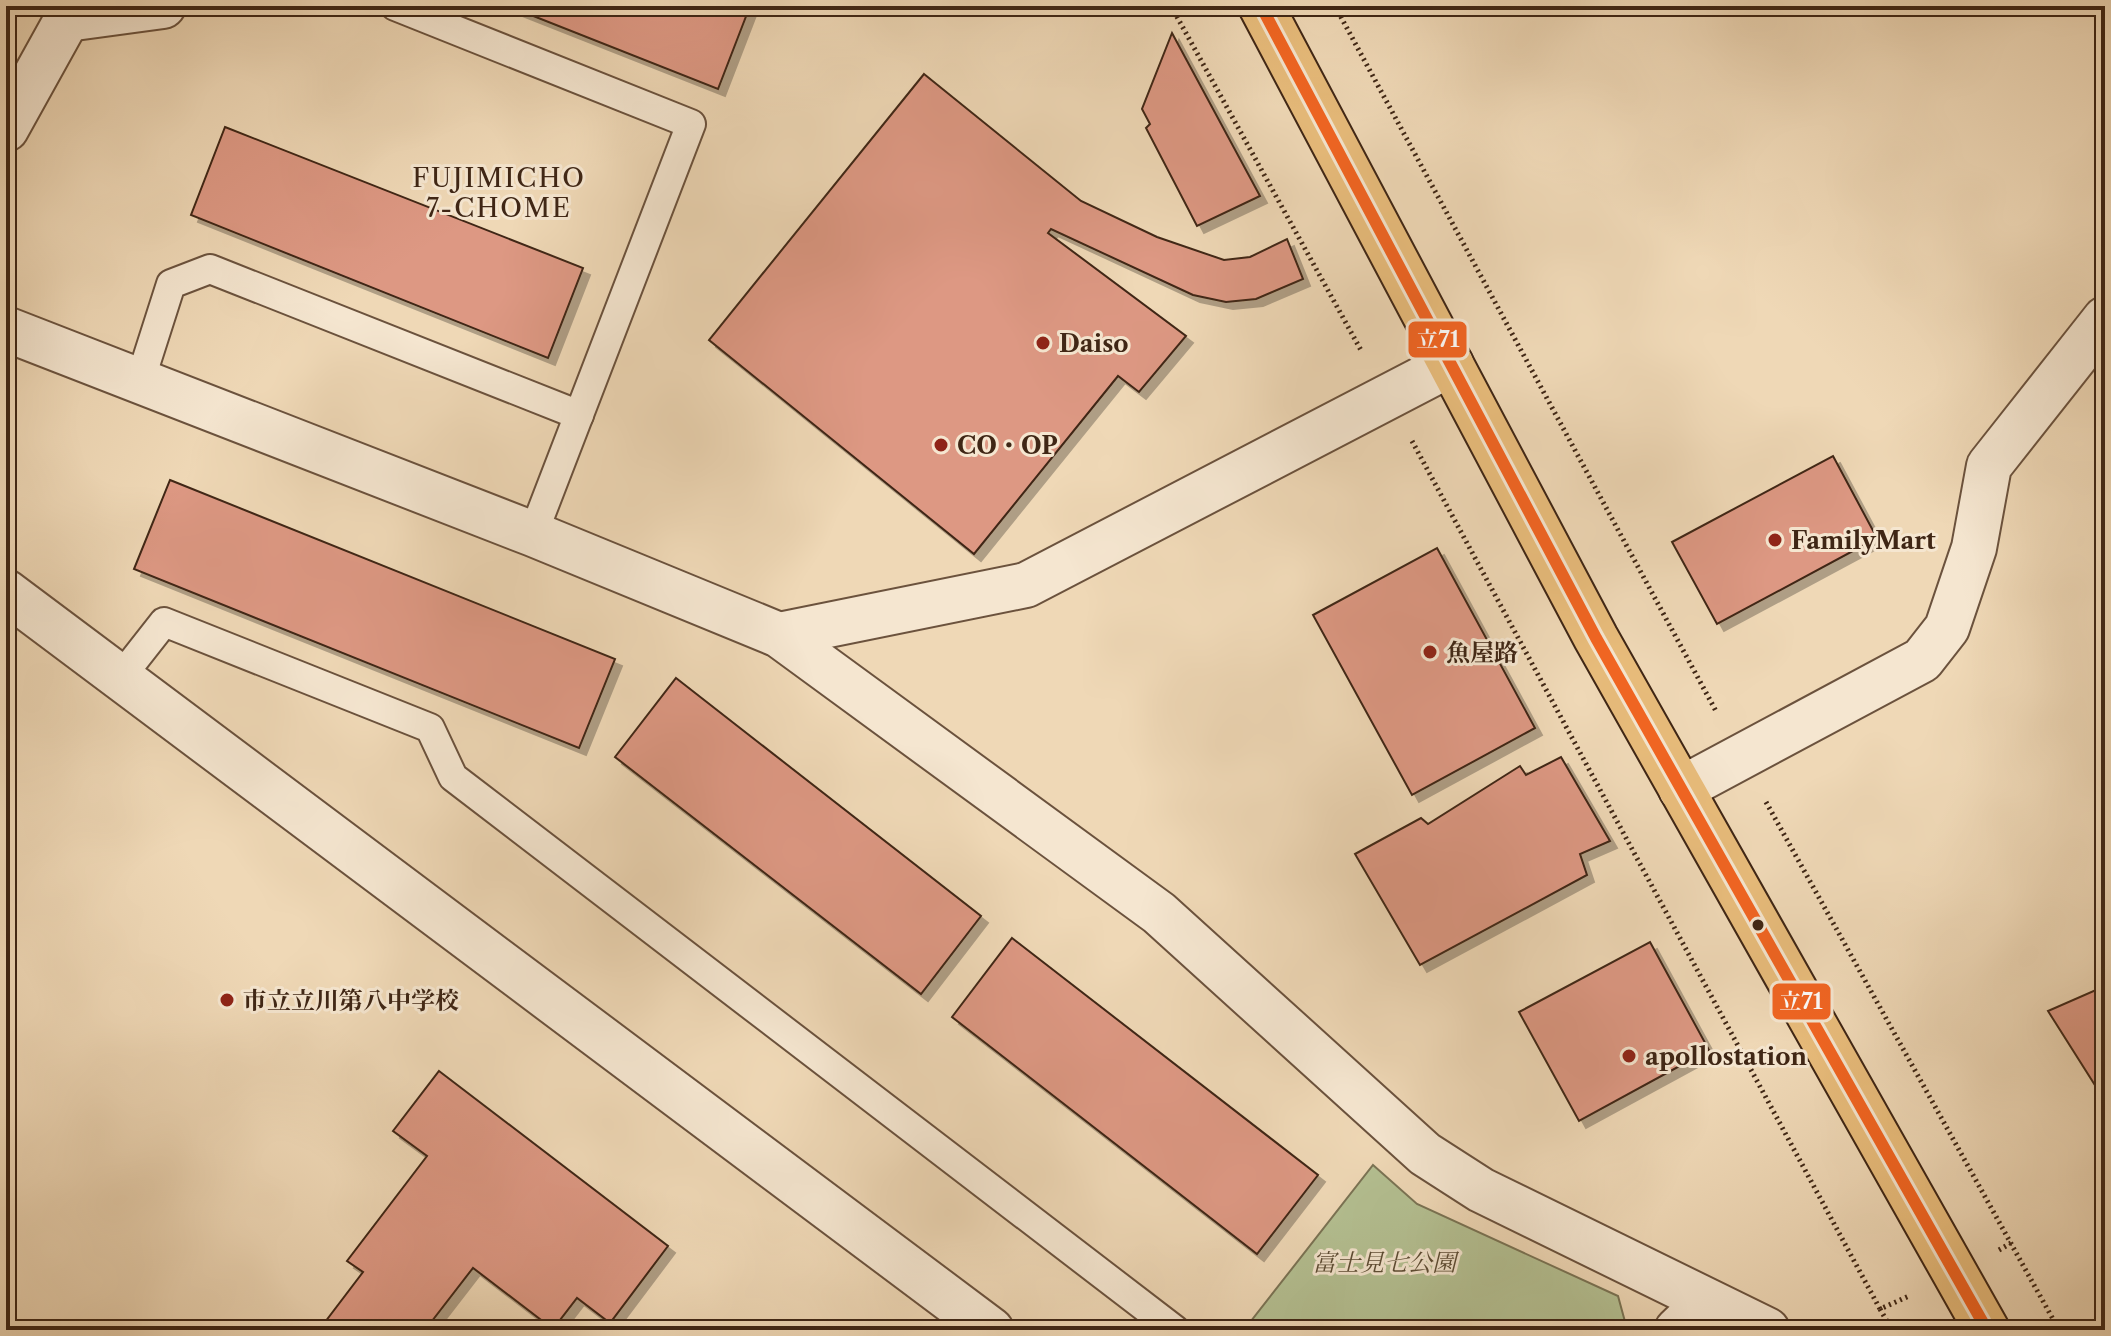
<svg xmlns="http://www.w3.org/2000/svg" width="2111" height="1336" viewBox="0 0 2111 1336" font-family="'Libre Caslon Text','Noto Serif JP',serif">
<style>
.green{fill:#b4c092;stroke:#7a7354;stroke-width:2}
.building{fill:#dd9883;stroke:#3f2615;stroke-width:2;filter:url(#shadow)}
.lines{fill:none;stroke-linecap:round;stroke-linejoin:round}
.lane-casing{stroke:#6b523d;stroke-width:32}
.street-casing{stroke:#6b523d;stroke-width:48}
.primary-casing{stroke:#3f2615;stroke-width:48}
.path{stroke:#3f2615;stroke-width:5;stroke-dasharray:2 4;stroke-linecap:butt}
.lane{stroke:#f5e6d0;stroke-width:28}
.street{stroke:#f5e6d0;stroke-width:44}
.primary{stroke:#e8bc7b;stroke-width:44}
.bus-1-casing{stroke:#f5e6d0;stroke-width:18}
.bus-1{stroke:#f26522;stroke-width:12}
.poi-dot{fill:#8f2418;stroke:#f5e6d0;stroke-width:3}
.bus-dot{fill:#3f2615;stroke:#f5e6d0;stroke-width:3}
.labels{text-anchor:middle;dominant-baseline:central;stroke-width:6;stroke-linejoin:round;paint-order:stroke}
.poi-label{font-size:24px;font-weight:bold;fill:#3f2615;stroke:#f5e6d0;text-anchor:start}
.park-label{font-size:24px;font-style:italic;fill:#5c4c34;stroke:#f5e6d0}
.neighbourhood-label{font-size:26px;letter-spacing:2px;fill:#3f2615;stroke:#f5e6d0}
.line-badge{stroke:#f5e6d0;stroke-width:3}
.badge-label{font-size:22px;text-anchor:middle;font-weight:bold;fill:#fff}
</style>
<defs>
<filter id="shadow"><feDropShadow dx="7" dy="7" stdDeviation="0" flood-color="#0004"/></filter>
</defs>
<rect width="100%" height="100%" fill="#efd8b6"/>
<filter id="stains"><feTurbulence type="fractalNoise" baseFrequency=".0025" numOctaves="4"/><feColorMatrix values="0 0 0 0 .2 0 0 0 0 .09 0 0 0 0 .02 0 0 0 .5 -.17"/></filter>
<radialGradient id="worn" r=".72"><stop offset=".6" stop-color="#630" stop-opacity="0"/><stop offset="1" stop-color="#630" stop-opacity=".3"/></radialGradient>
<polygon class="green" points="1373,1165 1417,1204 1618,1296 1627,1329 1244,1330"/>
<g class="building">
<polygon points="508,6 750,6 718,89"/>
<polygon points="1172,33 1260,196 1197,226 1146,128 1150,124 1142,109"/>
<polygon points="924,74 1081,201 1157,237 1224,260 1250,257 1287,239 1303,279 1256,299 1226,302 1193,295 1051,229 1048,233 1186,336 1139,392 1118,376 974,554 709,340"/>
<polygon points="225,127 583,268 548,358 191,215"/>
<polygon points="1833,456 1877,538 1717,624 1672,542"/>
<polygon points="170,480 615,659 579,748 134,569"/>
<polygon points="1437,548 1535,728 1412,795 1313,615"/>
<polygon points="676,678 981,916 921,994 615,757"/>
<polygon points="1561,757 1610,841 1580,854 1587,875 1420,965 1355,854 1421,818 1428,824 1520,766 1526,775"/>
<polygon points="1012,938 1318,1175 1257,1254 952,1017"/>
<polygon points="1650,942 1709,1050 1579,1121 1519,1012"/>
<polygon points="2105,986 2105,1101 2048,1011"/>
<polygon points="439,1071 668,1246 610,1323 577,1298 553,1329 473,1268 425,1330 319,1330 363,1272 347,1261 427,1156 393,1131"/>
</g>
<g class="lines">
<defs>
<g id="lane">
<polyline points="395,6 691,124 533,534"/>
<polyline points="140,381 171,284 210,269 579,415"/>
<polyline points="120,678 164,622 430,728 453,777 1175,1330"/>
</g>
<g id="street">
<polyline points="67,19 163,6"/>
<polyline points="6,129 67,19 68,6"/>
<polyline points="6,329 533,534 779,635 1159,913 1425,1154 1481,1190 1767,1330"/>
<polyline points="6,592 991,1330"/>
<polyline points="779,635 1026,585 1451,364"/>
<polyline points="1681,789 1922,660 1947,628 1974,548 1989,466 2105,319"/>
<polyline points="1677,1330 1706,1302"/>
</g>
<polyline id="primary" points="1261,6 1596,638 1987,1330"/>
</defs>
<use href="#lane" class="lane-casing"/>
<use href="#street" class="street-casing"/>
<use href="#primary" class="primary-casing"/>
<g class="path">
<polyline points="1171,6 1362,352"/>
<polyline points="1335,6 1717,713"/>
<polyline points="1412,441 1880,1309 1909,1296"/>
<polyline points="1766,802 2059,1330"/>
<polyline points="1999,1250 2011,1243"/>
<polyline points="1880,1309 1892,1330"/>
</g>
<use href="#lane" class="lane"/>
<use href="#street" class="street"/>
<use href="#primary" class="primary"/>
<defs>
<polyline id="bus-1" points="1261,6 1596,638 1987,1330"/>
</defs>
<use href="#bus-1" class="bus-1-casing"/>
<use href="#bus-1" class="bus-1"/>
</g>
<g class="poi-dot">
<circle cx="1043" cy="343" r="8"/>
<circle cx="941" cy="445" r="8"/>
<circle cx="1775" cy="540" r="8"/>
<circle cx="1430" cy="652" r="8"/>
<circle cx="227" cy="1000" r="8"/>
<circle cx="1629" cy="1056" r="8"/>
</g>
<circle class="bus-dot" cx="1758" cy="925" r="7"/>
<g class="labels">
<g class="poi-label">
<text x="1059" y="343">Daiso</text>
<text x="957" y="445">CO・OP</text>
<text x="1791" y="540">FamilyMart</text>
<text x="1446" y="652">魚屋路</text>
<text x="243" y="1000">市立立川第八中学校</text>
<text x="1645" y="1056">apollostation</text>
</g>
<g class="park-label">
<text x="1384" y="1262">富士見七公園</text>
</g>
<g class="neighbourhood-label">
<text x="499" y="178">FUJIMICHO<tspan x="499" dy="30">7-CHOME</tspan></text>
</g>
</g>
<g class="line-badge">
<rect x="1407" y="320" width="61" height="39" rx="8" fill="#f26522"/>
<rect x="1771" y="982" width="61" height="39" rx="8" fill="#f26522"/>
</g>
<g class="badge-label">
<text x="1438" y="347">立71</text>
<text x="1801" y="1009">立71</text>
</g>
<rect width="2111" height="1336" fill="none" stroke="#efd8b6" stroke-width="32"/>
<rect x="8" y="8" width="2095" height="1320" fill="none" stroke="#3f2615" stroke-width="4"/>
<rect x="16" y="16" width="2079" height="1304" fill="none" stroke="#3f2615" stroke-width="2"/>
<rect width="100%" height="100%" filter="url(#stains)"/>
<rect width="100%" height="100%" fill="url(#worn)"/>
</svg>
